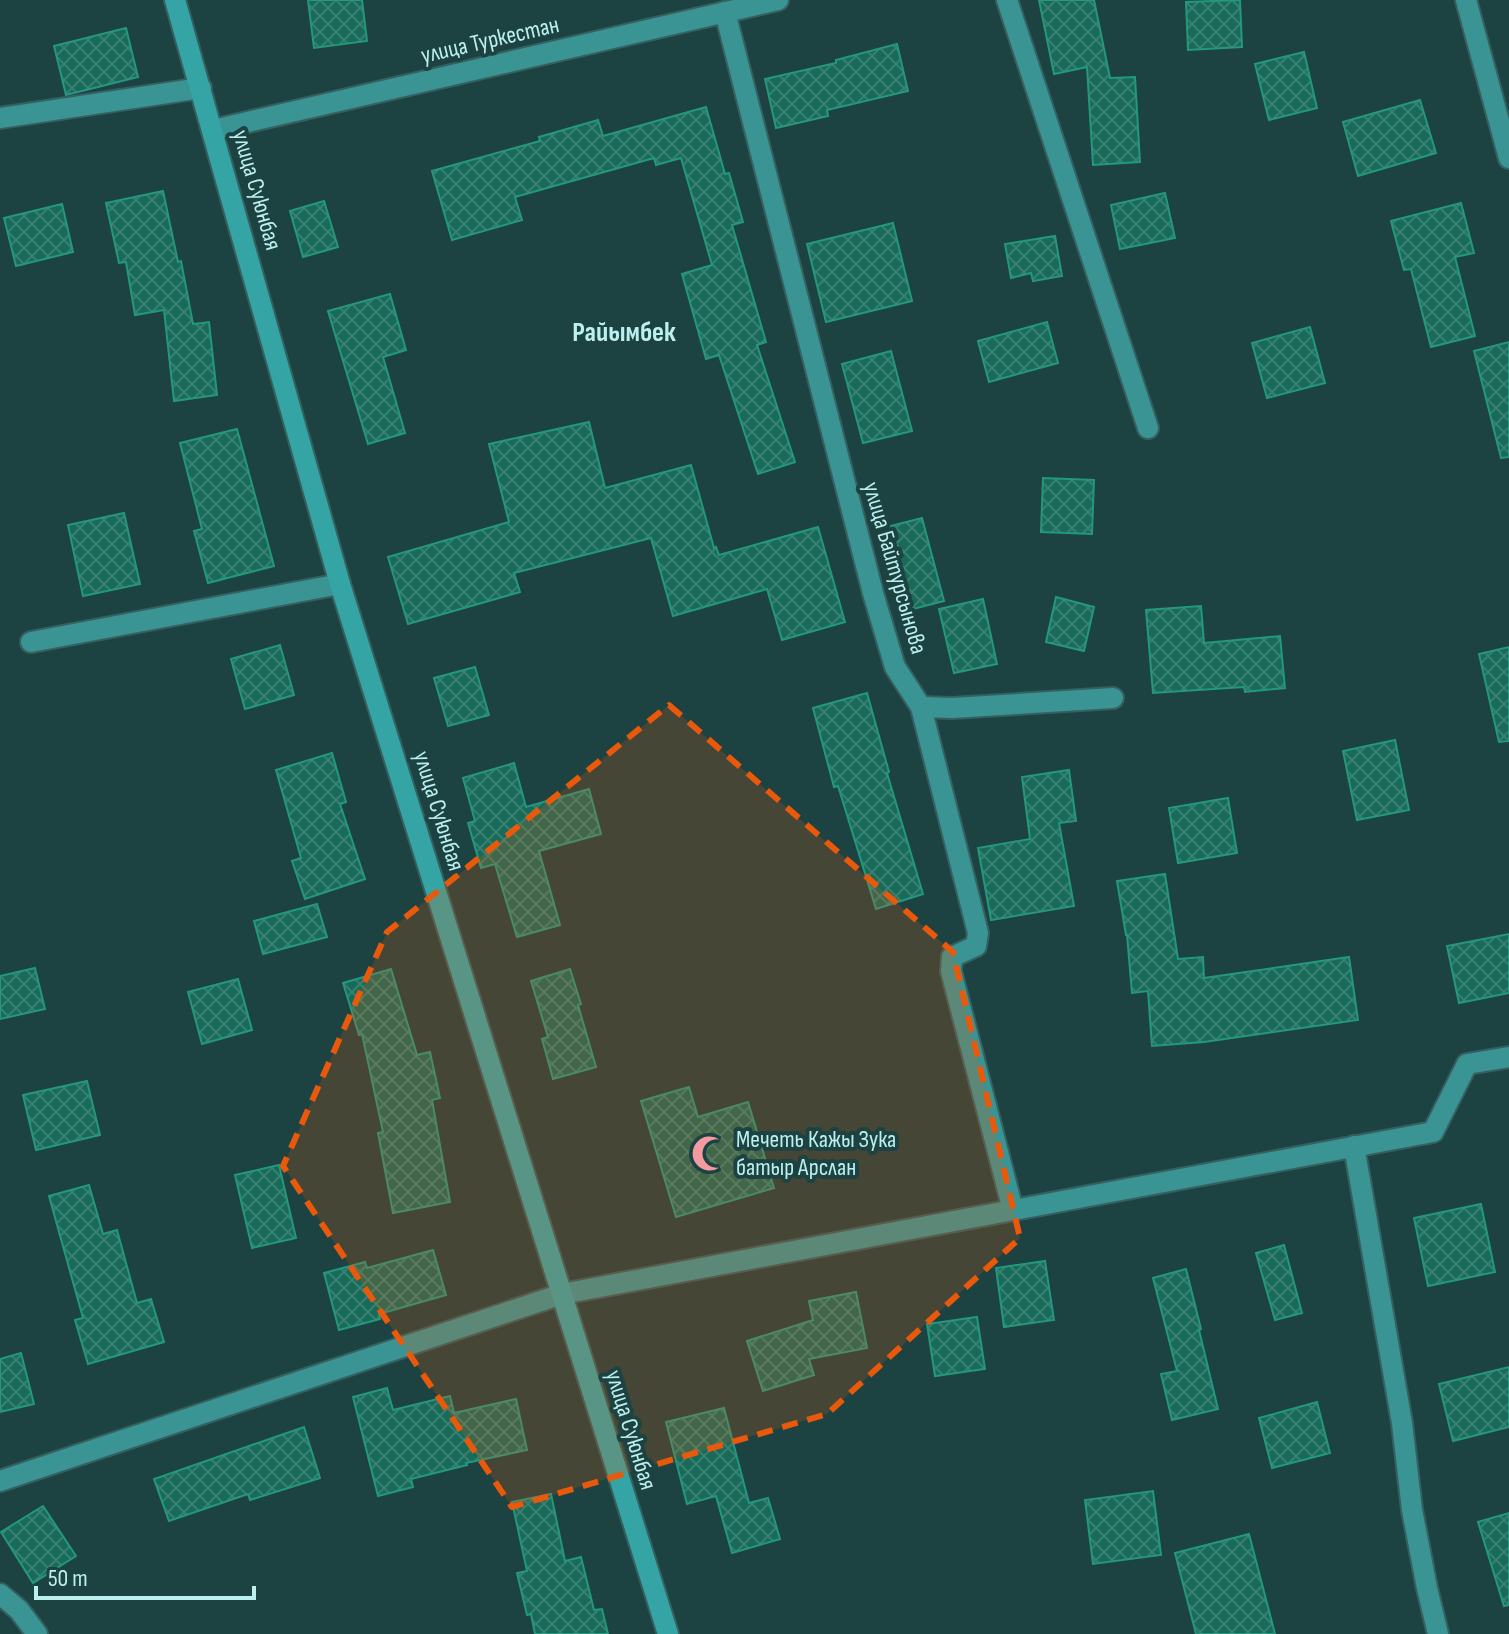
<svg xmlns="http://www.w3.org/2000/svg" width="1509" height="1634" viewBox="0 0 1509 1634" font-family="'Sofia Sans Condensed',sans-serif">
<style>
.building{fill:url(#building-cross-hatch);stroke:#24977f;stroke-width:2}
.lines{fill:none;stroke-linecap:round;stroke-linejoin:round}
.minor-casing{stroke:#356060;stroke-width:24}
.major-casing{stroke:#356060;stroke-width:24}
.minor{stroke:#3a9494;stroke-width:20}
.major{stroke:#35a4a4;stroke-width:20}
.marked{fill:#e8590c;fill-opacity:0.2;stroke:#e8590c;stroke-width:6;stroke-dasharray:16 10;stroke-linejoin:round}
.labels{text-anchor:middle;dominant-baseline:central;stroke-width:8;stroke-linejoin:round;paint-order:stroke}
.street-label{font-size:24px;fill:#bcf0ef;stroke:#1d4242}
.poi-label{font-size:24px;fill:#bcf0ef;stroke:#1d4242;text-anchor:start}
.quarter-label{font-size:28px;font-weight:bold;fill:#bcf0ef;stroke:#1d4242}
</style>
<defs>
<pattern id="building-cross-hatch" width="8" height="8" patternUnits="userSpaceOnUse" patternTransform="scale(2)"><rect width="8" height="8" fill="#186a59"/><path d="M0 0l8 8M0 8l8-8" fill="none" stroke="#388071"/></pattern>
</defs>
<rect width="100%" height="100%" fill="#1d4242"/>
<g class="building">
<polygon points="308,0 362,0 367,41 314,48"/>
<polygon points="1039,0 1094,0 1110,78 1135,77 1140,162 1093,165 1087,67 1054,74"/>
<polygon points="1240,0 1242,47 1188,50 1186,2"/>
<polygon points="126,28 138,77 66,95 54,46"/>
<polygon points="897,44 908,91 827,110 828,116 776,128 765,79 836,63 836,60"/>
<polygon points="1304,52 1317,108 1269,120 1255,64"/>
<polygon points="1420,100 1436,153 1358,176 1343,122"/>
<polygon points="706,107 725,174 729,173 743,222 732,225 766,342 757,345 795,462 758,474 719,355 706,359 682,274 712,265 681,158 656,165 654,158 515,197 522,220 452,240 432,171 540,141 539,137 598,120 603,136"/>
<polygon points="163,191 178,262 181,261 193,324 209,322 217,395 174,401 164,310 135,315 126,262 119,263 106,203"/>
<polygon points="1165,193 1175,238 1120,249 1111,205"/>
<polygon points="324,201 338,247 303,257 290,211"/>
<polygon points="1461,203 1474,253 1455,257 1475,336 1431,347 1411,269 1404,270 1391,221"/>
<polygon points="62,204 73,252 16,266 4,218"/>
<polygon points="893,223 912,301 826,322 807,244"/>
<polygon points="1055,236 1062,276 1033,281 1031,273 1011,278 1005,244"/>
<polygon points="390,294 406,350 383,357 405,433 368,444 328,311"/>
<polygon points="1047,322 1058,363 989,382 978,341"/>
<polygon points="1310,327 1325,383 1267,398 1252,343"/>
<polygon points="1509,342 1509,457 1501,458 1474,351"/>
<polygon points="891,351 912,431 863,443 842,364"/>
<polygon points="589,422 605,488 691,465 714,548 716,547 719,555 818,527 845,622 782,640 767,589 673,616 651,538 514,573 520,592 408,624 388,557 509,522 489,444"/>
<polygon points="237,429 274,566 208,583 194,531 202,529 180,443"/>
<polygon points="1043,478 1094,480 1092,534 1041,532"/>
<polygon points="124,513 140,584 83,596 68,525"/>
<polygon points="922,518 944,601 905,611 883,528"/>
<polygon points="1056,597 1094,607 1084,651 1046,642"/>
<polygon points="983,599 997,664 954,673 939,609"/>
<polygon points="1201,606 1204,643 1280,636 1285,688 1245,692 1244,687 1153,693 1146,610"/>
<polygon points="280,645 294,695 245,709 231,659"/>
<polygon points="1509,647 1509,741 1499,742 1479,654"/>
<polygon points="475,667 489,715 448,726 434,678"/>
<polygon points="867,693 889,772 887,773 923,894 876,909 838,786 834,787 813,708"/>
<polygon points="1395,740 1409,810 1357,820 1343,751"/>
<polygon points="332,753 346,802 340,804 365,879 305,899 292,861 301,858 276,770"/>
<polygon points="514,763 526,807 589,789 601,834 539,851 560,925 517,937 495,864 481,868 468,823 475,821 463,778"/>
<polygon points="1069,770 1076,821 1059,823 1074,906 991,920 978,848 1030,839 1022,777"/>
<polygon points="1228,798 1237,853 1178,863 1169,808"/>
<polygon points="1165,874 1178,959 1203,957 1204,978 1349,957 1358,1020 1204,1042 1152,1046 1148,991 1132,993 1127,935 1126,935 1117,881"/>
<polygon points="317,904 327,937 263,954 254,921"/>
<polygon points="1509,934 1509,993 1459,1003 1447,946"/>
<polygon points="35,968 45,1009 0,1019 0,976"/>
<polygon points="391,969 417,1055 430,1052 440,1098 432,1100 450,1202 393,1213 378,1133 383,1132 362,1034 359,1035 343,983"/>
<polygon points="570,969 581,1004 578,1005 596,1067 553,1079 542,1039 548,1037 531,981"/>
<polygon points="238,979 252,1030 202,1044 188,992"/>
<polygon points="87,1081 100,1135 36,1150 23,1095"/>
<polygon points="689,1087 698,1117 748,1102 774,1188 676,1217 641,1101"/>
<polygon points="279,1165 296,1238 252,1248 235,1175"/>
<polygon points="89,1185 103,1234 117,1230 137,1303 151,1299 164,1342 88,1364 75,1320 83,1318 49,1196"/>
<polygon points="1481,1204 1495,1272 1428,1286 1414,1218"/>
<polygon points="1284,1245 1302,1313 1275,1320 1256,1253"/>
<polygon points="433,1250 446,1295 379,1314 380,1319 339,1330 324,1273 365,1262 367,1268"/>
<polygon points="1045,1261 1054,1320 1004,1327 996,1268"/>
<polygon points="1186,1269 1201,1329 1199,1330 1218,1409 1172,1420 1161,1374 1177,1371 1153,1278"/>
<polygon points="856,1292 867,1348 809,1359 814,1375 763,1391 747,1341 813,1320 809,1301"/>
<polygon points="977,1317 985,1369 935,1376 927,1324"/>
<polygon points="21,1353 34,1404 0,1412 0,1359"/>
<polygon points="1509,1367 1509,1427 1453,1441 1439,1384"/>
<polygon points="387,1388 393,1410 450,1396 454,1413 516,1399 527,1450 466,1463 467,1465 411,1479 413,1487 378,1496 353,1397"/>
<polygon points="1317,1402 1330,1453 1272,1468 1259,1418"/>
<polygon points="724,1408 749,1503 768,1498 780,1539 732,1553 716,1496 687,1504 666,1422"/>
<polygon points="304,1427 320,1478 250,1500 248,1494 169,1521 154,1479"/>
<polygon points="1153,1491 1161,1555 1093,1564 1085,1500"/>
<polygon points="551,1494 565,1561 581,1557 594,1610 602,1609 608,1634 535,1634 531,1614 527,1615 517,1573 527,1571 512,1502"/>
<polygon points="43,1506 76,1556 33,1583 1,1532"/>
<polygon points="1509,1513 1509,1605 1504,1606 1478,1522"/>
<polygon points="1249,1534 1275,1634 1196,1634 1175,1553"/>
</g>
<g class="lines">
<defs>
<g id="minor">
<polyline points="1007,0 1148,428"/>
<polyline points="1466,0 1509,158"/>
<polyline points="725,12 873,593 895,667 921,707 978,933 976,946 952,957 951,971 1013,1210"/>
<polyline points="0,118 201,88"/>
<polyline points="213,130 778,0"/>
<polyline points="31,642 340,584"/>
<polyline points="921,707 952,708 1113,698"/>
<polyline points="1354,1146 1402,1423 1412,1510 1427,1588 1438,1634"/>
<polyline points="0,1481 562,1294 1433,1132 1467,1064 1509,1057"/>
<polyline points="0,1594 19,1610 37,1634"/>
</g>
<polyline id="major" points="175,0 340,584 668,1634"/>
</defs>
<use href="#minor" class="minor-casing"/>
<use href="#major" class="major-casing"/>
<use href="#minor" class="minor"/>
<use href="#major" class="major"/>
</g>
<path class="marked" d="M669,705L953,952L1020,1238L827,1414L512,1507L283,1166L387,932Z"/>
<defs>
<symbol id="mosque-bare" viewBox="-9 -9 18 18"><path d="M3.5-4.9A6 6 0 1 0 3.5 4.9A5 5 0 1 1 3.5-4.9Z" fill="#f49aa1" stroke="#1d4242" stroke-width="2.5" paint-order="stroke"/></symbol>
</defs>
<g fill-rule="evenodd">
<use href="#mosque-bare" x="684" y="1128" width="51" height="51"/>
</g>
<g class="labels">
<g class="street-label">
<text transform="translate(490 40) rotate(-13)">улица Туркестан</text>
<text transform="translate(257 190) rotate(74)">улица Суюнбая</text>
<text transform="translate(895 568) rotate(74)">улица Байтурсынова</text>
<text transform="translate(439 811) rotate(73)">улица Суюнбая</text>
<text transform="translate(631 1430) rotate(73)">улица Суюнбая</text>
</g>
<g class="poi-label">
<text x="736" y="1139">Мечеть Кажы Зука<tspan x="736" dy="28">батыр Арслан</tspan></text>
</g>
<g class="quarter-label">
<text x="624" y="332">Райымбек</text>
</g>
</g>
<path d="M36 1586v12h218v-12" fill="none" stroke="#bcf0ef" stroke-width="4"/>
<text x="48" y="1586" font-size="24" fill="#bcf0ef" stroke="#1d4242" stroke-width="6" paint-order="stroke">50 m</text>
</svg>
